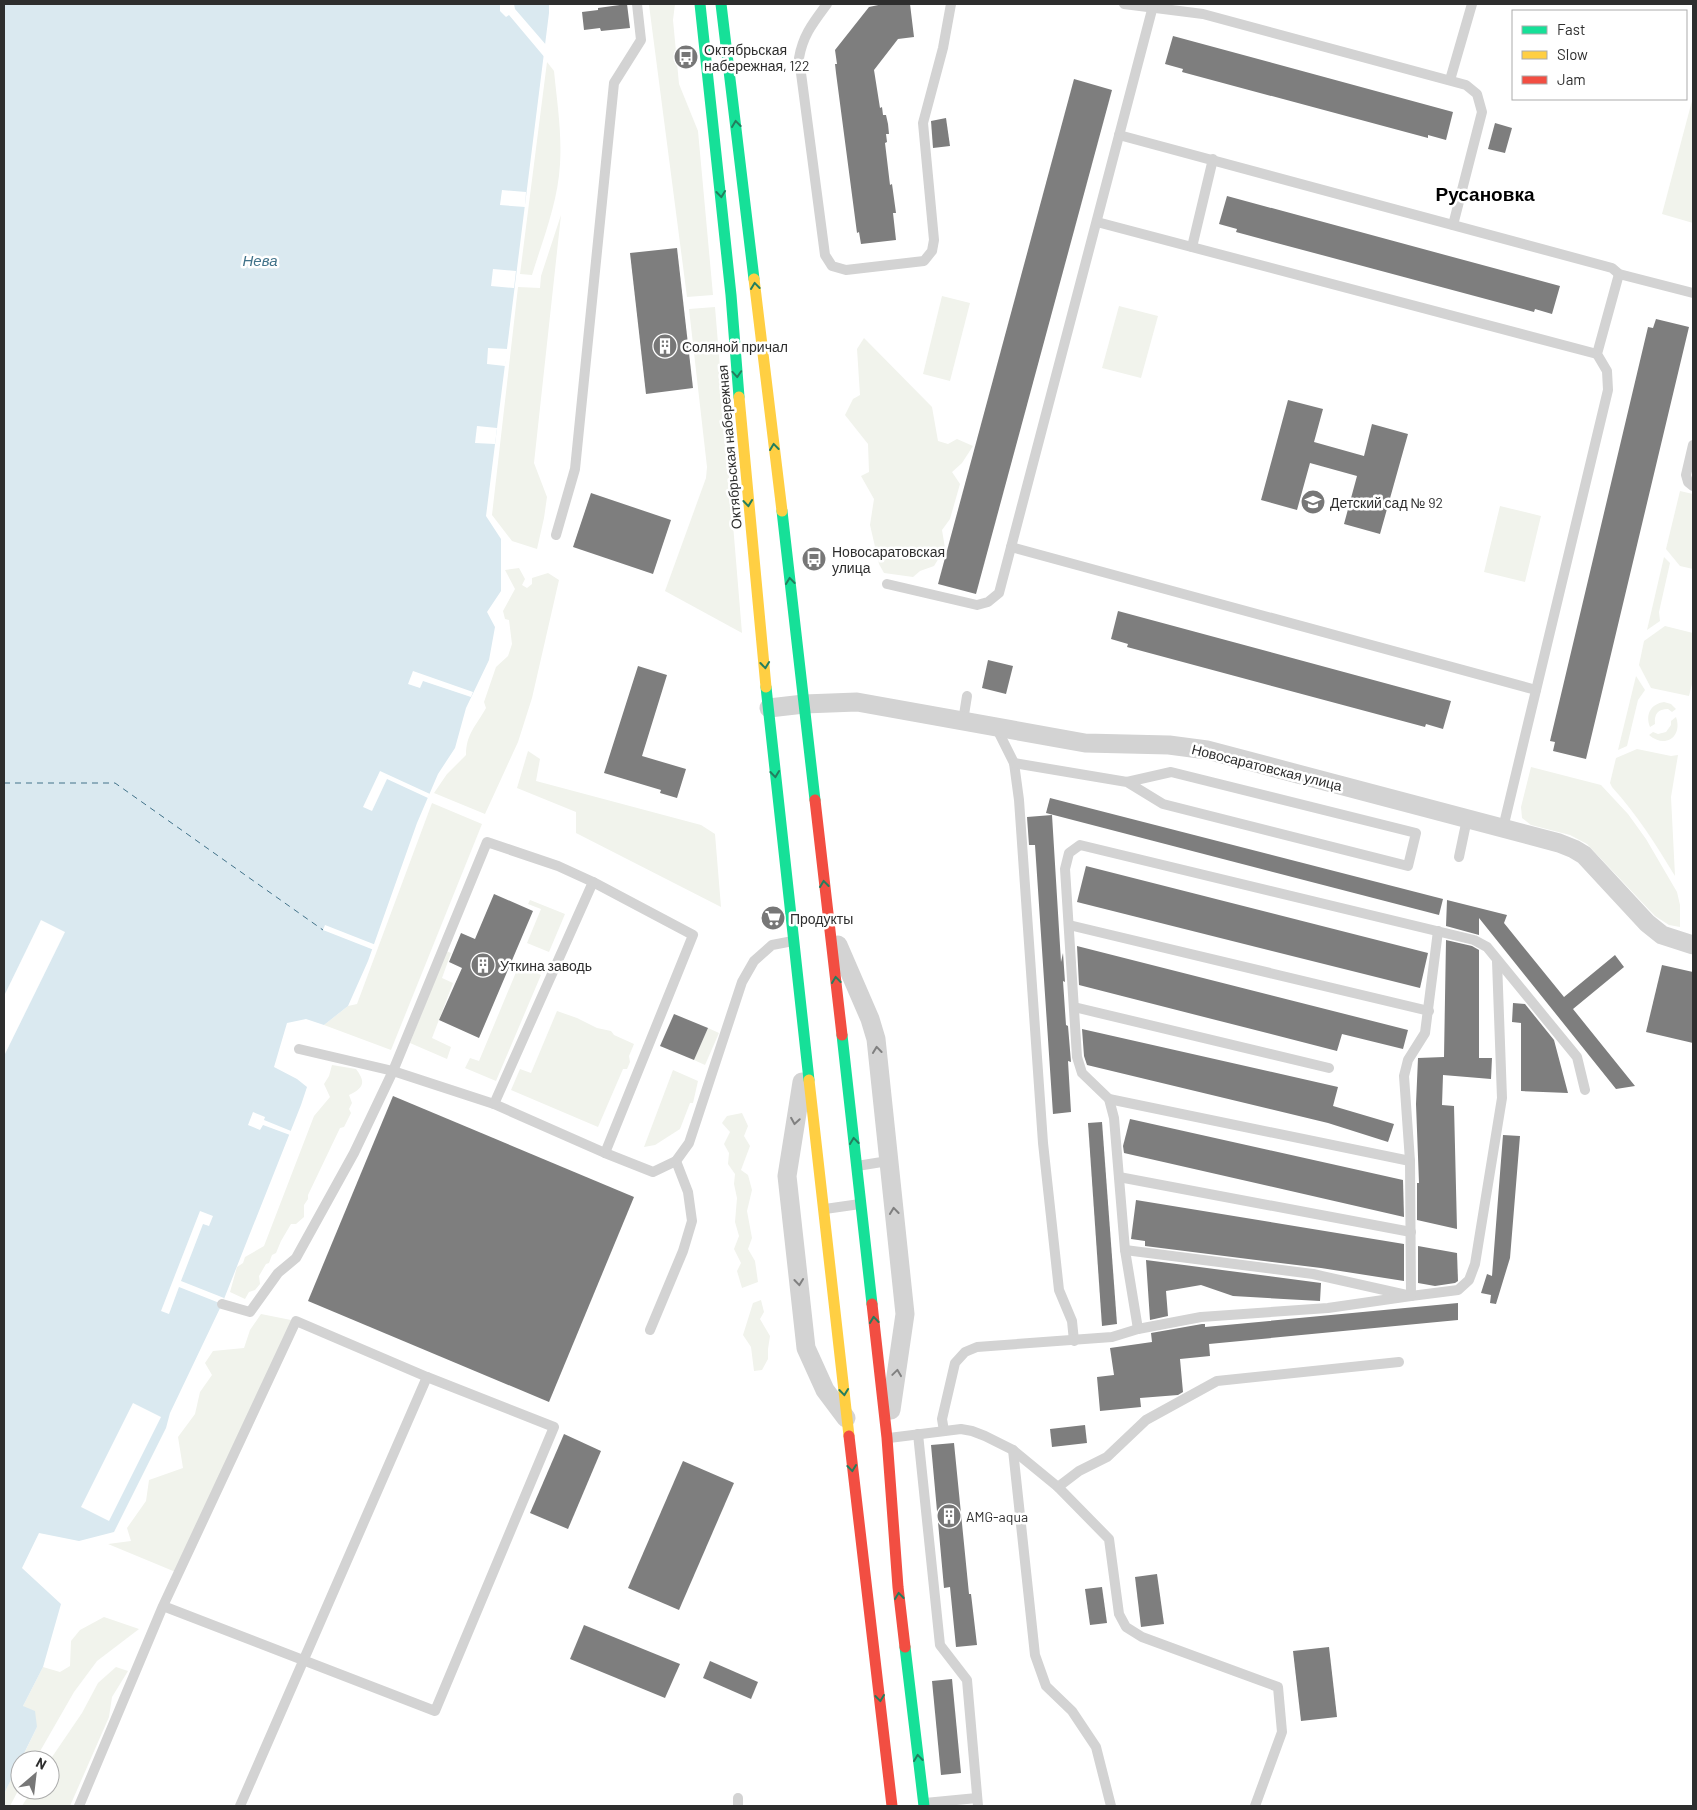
<svg xmlns="http://www.w3.org/2000/svg" width="1697" height="1810" viewBox="0 0 1697 1810" font-family="Barlow,sans-serif">
<style>
.green{fill:#f1f3ec}
.water{fill:#dae9f0}
.pier{fill:#fff}
.lines{fill:none;stroke-linecap:round;stroke-linejoin:round}
.ferry{stroke:#42738a;stroke-width:1;stroke-dasharray:6 5;stroke-linecap:butt}
.building{fill:#7e7e7e}
.lane{stroke:#d3d3d3;stroke-width:10}
.street{stroke:#d3d3d3;stroke-width:19}
.fast{stroke:#16e098;stroke-width:11}
.slow{stroke:#ffcf43;stroke-width:11}
.jam{stroke:#f24e42;stroke-width:11}
.oneway{stroke:#237e5e}
.oneway2{stroke:#808080}
.labels{text-anchor:middle;dominant-baseline:central;stroke-width:5;stroke-linejoin:round;paint-order:stroke}
.poi-label{font-size:14px;fill:#2e2e2e;stroke:#fff;text-anchor:start}
.street-label{font-size:14px;fill:#2e2e2e;stroke:#fff}
.water-label{font-size:15px;font-style:italic;fill:#42738a;stroke:#fff}
.district-label{font-size:19px;font-weight:bold;fill:#000;stroke:#fff}
</style>
<rect width="100%" height="100%" fill="#fff"/>
<g class="green">
<polygon points="645,4 675,4 673,20 679,84 698,131 713,295 687,297 649,5"/>
<path d="M547,62L554,71C557,102 562,133 560,164C558,202 543,239 532,275L520,274Z"/>
<polygon points="1693,97 1693,223 1662,214"/>
<polygon points="561,215 534,463 547,497 544,518 537,549 512,541 492,515 518,287 540,288 541,276"/>
<polygon points="942,296 970,303 950,381 923,374"/>
<polygon points="1119,306 1158,316 1141,378 1102,368"/>
<polygon points="715,307 742,633 665,591 706,478 707,467 689,309"/>
<polygon points="864,338 932,407 938,441 948,444 957,439 973,446 962,463 952,472 960,484 950,519 942,530 945,548 934,566 920,571 913,577 884,573 879,564 870,525 874,499 861,476 869,472 868,444 845,415 853,399 860,395 857,349"/>
<polygon points="1680,491 1693,494 1693,569 1680,566 1666,549"/>
<polygon points="1500,506 1541,516 1525,582 1484,572"/>
<polygon points="1664,557 1670,563 1659,612 1660,621 1647,630"/>
<path d="M519,568L525,579L522,585L527,588L532,584V578L548,573L559,580L532,698L518,742L485,814L434,793L447,774L466,755C466,734 476,726 486,708L484,702L496,667L508,656L512,644L509,620L505,619L503,611L515,589L505,570Z"/>
<polygon points="1665,626 1693,633 1693,680 1689,696 1651,688 1639,665 1644,641"/>
<polygon points="1636,676 1645,690 1638,700 1627,746 1618,750"/>
<path d="M1664,702L1671,704L1676,709L1672,712L1668,709C1658,709 1654,714 1655,724L1650,727C1645,714 1651,704 1664,702Z"/>
<path d="M1676,717C1683,737 1665,749 1649,735L1653,732L1658,734L1666,732L1671,725V721Z"/>
<path d="M1637,749L1671,756L1678,755L1671,797L1675,876C1655,843 1638,816 1612,787L1610,783L1616,758Z"/>
<polygon points="528,751 540,759 536,781 701,825 715,834 721,907 576,833 576,812 517,788"/>
<polygon points="1531,767 1601,785 1628,814 1646,839 1677,892 1680,905 1680,927 1669,925 1655,916 1587,844 1570,835 1531,825 1522,818 1521,807"/>
<polygon points="432,803 482,824 391,1050 324,1025 348,1006 357,1004"/>
<polygon points="530,900 565,914 549,952 527,943 541,909 528,904"/>
<polygon points="446,951 451,953 442,978 453,983 432,1038 451,1047 447,1059 410,1043"/>
<polygon points="519,965 541,975 496,1081 465,1068 470,1058 479,1061"/>
<polygon points="557,1011 577,1018 597,1028 611,1031 614,1035 634,1044 629,1056 630,1062 627,1069 623,1069 598,1127 511,1090 520,1069 531,1073"/>
<polygon points="708,1028 719,1033 705,1065 694,1060"/>
<path d="M332,1065L356,1069C366,1082 364,1088 349,1095L352,1103L349,1109L351,1113L344,1127L340,1128L308,1195V1199L304,1205V1217L296,1224H291L281,1241L276,1253L272,1255L269,1263L266,1264L259,1276L260,1284L255,1290L249,1292L245,1299L230,1292L237,1267L243,1263L245,1257L264,1246L314,1116L330,1097L324,1084L329,1076Z"/>
<polygon points="673,1070 698,1081 693,1103 690,1103 680,1129 655,1145 644,1147"/>
<polygon points="742,1113 748,1126 744,1136 750,1146 741,1170 748,1175 752,1190 747,1211 752,1238 748,1249 755,1261 758,1282 742,1288 737,1271 741,1263 734,1249 739,1236 735,1222 737,1198 734,1184 735,1174 728,1164 729,1153 724,1144 730,1132 722,1123 727,1116"/>
<polygon points="761,1300 764,1312 760,1319 770,1336 768,1349 768,1359 762,1370 754,1371 751,1347 743,1335 753,1303"/>
<polygon points="261,1314 296,1321 178,1573 108,1544 131,1541 127,1528 146,1501 149,1480 183,1468 178,1437 195,1414 200,1392 212,1375 205,1363 213,1351 244,1348 250,1330"/>
<polygon points="104,1617 139,1629 97,1661 74,1692 35,1760 21,1760 37,1727 23,1706 43,1667 60,1672 70,1666 71,1641 80,1630"/>
<polygon points="116,1667 128,1671 112,1697 109,1717 70,1806 22,1806 32,1790 50,1790 50,1760 82,1713 98,1683"/>
<polygon points="20,1761 20,1787 10,1806 4,1806 4,1794"/>
</g>
<polygon class="water" points="4,4 549,4 549,13 486,516 501,539 501,591 487,612 495,627 489,660 466,708 455,748 438,774 417,823 368,961 348,1006 324,1025 306,1019 287,1023 274,1067 297,1079 307,1087 301,1105 222,1304 170,1413 166,1428 114,1532 79,1541 39,1533 22,1568 61,1604 43,1667 23,1706 35,1711 37,1727 4,1794"/>
<g class="pier">
<polygon points="500,4 514,4 515,9 547,46 546,59 509,15 506,17 500,11"/>
<polygon points="502,190 526,192 525,207 500,205"/>
<polygon points="493,269 516,271 514,288 491,286"/>
<polygon points="488,348 508,349 505,366 487,364"/>
<polygon points="477,426 497,428 495,444 475,443"/>
<polygon points="413,671 473,692 471,697 423,681 420,688 408,684"/>
<polygon points="380,771 430,794 428,798 387,779 372,811 363,807"/>
<polygon points="41,920 65,932 4,1056 4,996"/>
<polygon points="325,925 376,945 374,950 323,930"/>
<polygon points="253,1112 265,1117 264,1120 291,1131 290,1135 263,1125 260,1130 248,1125"/>
<polygon points="200,1211 213,1216 209,1226 203,1224 181,1281 224,1298 222,1304 179,1287 169,1314 161,1311"/>
<polygon points="133,1403 161,1417 109,1521 81,1507"/>
</g>
<g class="lines">
<polyline class="ferry" points="4,783 115,783 323,930"/>
</g>
<g class="building">
<polygon points="627,4 630,28 601,31 600,28 584,30 582,12 598,10 598,8"/>
<polygon points="883,4 910,4 914,37 898,39 874,70 880,108 882,107 883,115 886,115 888,124 889,134 886,134 887,142 885,143 890,185 892,184 896,213 893,213 896,240 861,244 859,232 857,233 836,73 835,64 837,64 835,50 869,7"/>
<polygon points="1173,36 1453,112 1446,140 1428,135 1428,138 1182,72 1183,69 1165,64"/>
<polygon points="1074,79 1112,90 976,594 938,584"/>
<polygon points="946,118 950,146 933,148 931,121"/>
<polygon points="1495,123 1512,128 1505,153 1488,149"/>
<polygon points="1227,196 1560,286 1552,314 1535,309 1534,312 1236,232 1237,229 1219,224"/>
<polygon points="677,248 693,388 646,394 630,253"/>
<polygon points="1656,319 1689,327 1586,759 1553,751 1555,742 1550,741 1648,327 1653,328"/>
<polygon points="1288,400 1323,409 1314,442 1364,456 1372,424 1408,434 1380,534 1344,524 1357,476 1310,463 1297,510 1261,500"/>
<polygon points="591,493 671,520 653,574 573,547"/>
<polygon points="1118,611 1451,701 1443,729 1426,724 1425,727 1127,647 1128,644 1111,639"/>
<polygon points="988,660 1013,666 1006,694 982,688"/>
<polygon points="638,666 667,675 642,756 686,769 677,798 660,793 661,790 604,773"/>
<polygon points="1050,798 1443,899 1439,915 1046,813"/>
<polygon points="1052,815 1061,962 1063,953 1065,982 1063,981 1066,1025 1068,1026 1071,1062 1068,1061 1071,1112 1053,1114 1035,845 1029,845 1027,817"/>
<polygon points="1086,866 1428,953 1420,988 1077,902"/>
<polygon points="494,894 533,911 479,1038 439,1020 462,968 449,962 461,933 475,939"/>
<polygon points="1447,900 1507,915 1504,923 1564,997 1615,955 1624,967 1573,1009 1635,1086 1616,1089 1479,918 1479,935 1446,926"/>
<polygon points="1446,940 1472,946 1479,950 1479,1058 1492,1058 1491,1079 1443,1075 1442,1105 1454,1106 1457,1229 1417,1220 1417,1183 1419,1183 1416,1104 1418,1058 1444,1057"/>
<polygon points="1077,946 1408,1030 1403,1049 1342,1034 1337,1051 1079,985"/>
<polygon points="1662,965 1693,972 1693,1043 1646,1032"/>
<polygon points="1513,1003 1525,1004 1554,1040 1568,1093 1521,1091 1521,1023 1512,1022"/>
<polygon points="674,1014 708,1028 694,1060 660,1046"/>
<polygon points="1082,1029 1338,1087 1333,1106 1394,1124 1388,1142 1328,1123 1087,1065 1084,1056"/>
<polygon points="393,1096 634,1197 549,1402 308,1301"/>
<polygon points="1130,1119 1403,1180 1404,1217 1124,1153 1123,1146"/>
<polygon points="1102,1122 1117,1324 1102,1326 1088,1123"/>
<polygon points="1503,1135 1520,1136 1510,1258 1496,1304 1490,1303 1491,1295 1481,1293 1487,1274 1492,1276"/>
<polygon points="1136,1200 1404,1244 1404,1281 1321,1268 1145,1246 1145,1241 1131,1239"/>
<polygon points="1418,1246 1457,1253 1458,1281 1455,1283 1435,1286 1418,1283"/>
<polygon points="1146,1260 1321,1283 1320,1301 1233,1296 1201,1285 1166,1291 1168,1316 1150,1320"/>
<polygon points="1458,1303 1458,1320 1209,1344 1210,1356 1180,1359 1183,1392 1178,1395 1140,1398 1141,1407 1100,1411 1097,1377 1114,1375 1110,1348 1152,1342 1151,1333 1202,1324 1205,1324 1205,1327"/>
<polygon points="1085,1425 1087,1443 1052,1447 1050,1429"/>
<polygon points="564,1434 601,1451 568,1529 530,1513"/>
<polygon points="954,1443 969,1594 971,1594 977,1645 956,1647 950,1587 944,1588 931,1445"/>
<polygon points="683,1461 734,1483 679,1610 628,1588"/>
<polygon points="1157,1574 1164,1624 1141,1627 1135,1577"/>
<polygon points="1102,1587 1107,1623 1090,1625 1085,1589"/>
<polygon points="584,1625 680,1664 665,1698 570,1659"/>
<polygon points="1329,1647 1337,1717 1301,1721 1293,1651"/>
<polygon points="710,1661 758,1682 751,1699 703,1678"/>
<polygon points="952,1679 961,1773 941,1775 932,1681"/>
</g>
<g class="lines">
<g class="lane">
<path d="M827,4C813,23 803,35 799,58L825,255L832,266L846,270L924,261L932,251L934,240L923,123L943,48L951,4"/>
<polyline points="1124,4 1203,14 1466,85 1477,94 1482,112 1453,225"/>
<polyline points="1450,80 1472,4"/>
<polyline points="1119,135 1612,268 1619,274 1693,293"/>
<polyline points="1097,222 1597,354"/>
<polyline points="1192,247 1213,159"/>
<polyline points="1693,445 1686,475 1688,482 1693,486"/>
<polyline points="556,535 575,469 614,83 641,40 637,4"/>
<polyline points="1011,547 1536,690"/>
<polyline points="887,584 977,605 988,602 999,593 1153,6"/>
<polyline points="963,721 967,696"/>
<polyline points="996,727 1014,763 1019,800 1043,1143 1059,1290 1072,1321 1074,1341"/>
<polyline points="1014,763 1127,782 1171,772 1416,833 1408,866 1163,804 1127,782"/>
<polyline points="1503,828 1608,390 1607,371 1597,354 1619,274"/>
<polyline points="1459,857 1467,819"/>
<polyline points="1069,925 1429,1011"/>
<polyline points="1074,1007 1329,1068"/>
<polyline points="299,1049 393,1071 494,1104 605,1153 653,1172 676,1161 689,1143 742,982 754,961 772,945 793,941"/>
<polyline points="1109,1099 1410,1161"/>
<polyline points="494,1104 593,882"/>
<polyline points="857,1166 888,1161"/>
<polyline points="1119,1177 1411,1232"/>
<polyline points="825,1209 860,1204"/>
<polyline points="1125,1250 1313,1274 1411,1296 1458,1290 1469,1280 1475,1264 1502,1098 1497,961"/>
<polyline points="222,1304 250,1312 278,1273 296,1258 354,1153 393,1071 487,842 558,866 593,882 693,935 605,1153"/>
<polyline points="1138,1329 1125,1250 1114,1118 1109,1099 1082,1073 1077,1057 1065,869 1069,853 1080,845 1474,940 1487,947 1577,1057 1585,1090"/>
<polyline points="650,1330 683,1251 692,1221 688,1192 676,1161"/>
<polyline points="944,1431 942,1419 955,1363 965,1352 977,1347 1112,1337 1138,1329 1201,1317 1328,1308 1411,1296 1410,1161 1404,1076 1408,1060 1425,1033 1438,931"/>
<polyline points="918,1434 940,1645 967,1680 978,1806"/>
<polyline points="889,1438 961,1429 972,1431 985,1436 1013,1450 1058,1487 1109,1539 1119,1614 1126,1627 1142,1637 1278,1687 1282,1732 1255,1806"/>
<polyline points="1013,1450 1035,1655 1046,1686 1072,1711 1096,1747 1111,1806"/>
<polyline points="1058,1487 1079,1471 1107,1457 1146,1420 1217,1381 1399,1362"/>
<polyline points="738,1798 738,1806"/>
<polyline points="925,1803 977,1798"/>
<polyline points="79,1806 163,1606 296,1321 427,1377 554,1427 435,1711 163,1606"/>
<polyline points="240,1806 427,1377"/>
</g>
<g class="street">
<polyline points="769,708 804,704 857,702 1085,743 1169,745 1207,750 1559,843 1574,849 1584,855 1647,923 1662,935 1693,945"/>
<polyline points="838,945 870,1019 876,1039 905,1314 891,1410"/>
<polyline points="802,1082 787,1176 806,1348 825,1390 846,1418"/>
</g>
<g class="fast">
<polyline points="700,4 731,295 739,397"/>
<polyline points="721,4 754,279"/>
<polyline points="782,511 815,800"/>
<polyline points="766,687 809,1080"/>
<polyline points="842,1035 872,1304"/>
<polyline points="905,1647 924,1806"/>
</g>
<g class="slow">
<polyline points="754,279 782,511"/>
<polyline points="739,397 766,687"/>
<polyline points="809,1080 849,1436"/>
</g>
<g class="jam">
<polyline points="815,800 842,1035"/>
<polyline points="872,1304 887,1438 898,1587 905,1647"/>
<polyline points="849,1436 892,1806"/>
</g>
</g>
<defs><path id="oneway-chevron" d="M-2-3.5L2.5 0L-2 3.5" fill="none" stroke-width="1.6" stroke-linecap="round" stroke-linejoin="round" transform="scale(1.25)"/></defs>
<g class="oneway">
<use href="#oneway-chevron" transform="translate(736 124) rotate(-97)"/>
<use href="#oneway-chevron" transform="translate(721 194) rotate(84)"/>
<use href="#oneway-chevron" transform="translate(755 286) rotate(-97)"/>
<use href="#oneway-chevron" transform="translate(737 374) rotate(86)"/>
<use href="#oneway-chevron" transform="translate(774 447) rotate(-97)"/>
<use href="#oneway-chevron" transform="translate(748 503) rotate(84)"/>
<use href="#oneway-chevron" transform="translate(790 581) rotate(-97)"/>
<use href="#oneway-chevron" transform="translate(765 665) rotate(84)"/>
<use href="#oneway-chevron" transform="translate(775 774) rotate(84)"/>
<use href="#oneway-chevron" transform="translate(824 884) rotate(-97)"/>
<use href="#oneway-chevron" transform="translate(836 980) rotate(-97)"/>
<use href="#oneway-chevron" transform="translate(854 1141) rotate(-97)"/>
<use href="#oneway-chevron" transform="translate(874 1320) rotate(-96)"/>
<use href="#oneway-chevron" transform="translate(844 1392) rotate(84)"/>
<use href="#oneway-chevron" transform="translate(852 1468) rotate(83)"/>
<use href="#oneway-chevron" transform="translate(899 1596) rotate(-97)"/>
<use href="#oneway-chevron" transform="translate(880 1698) rotate(83)"/>
<use href="#oneway-chevron" transform="translate(918 1758) rotate(-97)"/>
</g>
<g class="oneway2">
<use href="#oneway-chevron" transform="translate(877 1050) rotate(-96)"/>
<use href="#oneway-chevron" transform="translate(795 1121) rotate(99)"/>
<use href="#oneway-chevron" transform="translate(894 1211) rotate(-96)"/>
<use href="#oneway-chevron" transform="translate(799 1282) rotate(84)"/>
<use href="#oneway-chevron" transform="translate(897 1373) rotate(-82)"/>
</g>
<defs>
<symbol id="bus-disc" viewBox="-11 -11 22 22"><circle r="9.5" fill="#777" stroke="#fff"/><path d="M-5-6H5V4H4V6H2V4H-2V6H-4V4H-5ZM-3.5-4V0h7V-4ZM-3.5 1.2v1.5H-2V1.2ZM2 1.2v1.5H3.5V1.2Z" fill="#fff"/></symbol>
<symbol id="building-disc" viewBox="-11 -11 22 22"><circle r="9.5" fill="#777" stroke="#fff"/><path d="M-4-6H4V6H1V3H-1V6H-4ZM-2.5-4.3h1.7v1.8h-1.7ZM.8-4.3h1.7v1.8H.8ZM-2.5-1h1.7V.8h-1.7ZM.8-1h1.7V.8H.8Z" fill="#fff"/></symbol>
<symbol id="school-disc" viewBox="-11 -11 22 22"><circle r="9.5" fill="#777" stroke="#fff"/><path d="M0-5L7-2L0 1L-7-2ZM-4 1L0 2.5L4 1V4Q0 6-4 4Z" fill="#fff"/></symbol>
<symbol id="supermarket-disc" viewBox="-11 -11 22 22"><circle r="9.5" fill="#777" stroke="#fff"/><path d="M-6-5.5h2.5l.6 2H6L4.5 2H-2.5L-4.4-4H-6ZM-1.5 3.2a1.3 1.3 0 1 0 .1 0ZM3 3.2a1.3 1.3 0 1 0 .1 0Z" fill="#fff"/></symbol>
</defs>
<g fill-rule="evenodd">
<use href="#bus-disc" x="672" y="43" width="28" height="28"/>
<use href="#building-disc" x="651" y="332" width="28" height="28"/>
<use href="#school-disc" x="1299" y="488" width="28" height="28"/>
<use href="#bus-disc" x="800" y="545" width="28" height="28"/>
<use href="#supermarket-disc" x="759" y="904" width="28" height="28"/>
<use href="#building-disc" x="469" y="951" width="28" height="28"/>
<use href="#building-disc" x="935" y="1502" width="28" height="28"/>
</g>
<g class="labels">
<g class="poi-label">
<text x="704" y="49">Октябрьская<tspan x="704" dy="16">набережная, 122</tspan></text>
<text x="682" y="346">Соляной причал</text>
<text x="1330" y="502">Детский сад № 92</text>
<text x="832" y="551">Новосаратовская<tspan x="832" dy="16">улица</tspan></text>
<text x="790" y="918">Продукты</text>
<text x="500" y="965">Уткина заводь</text>
<text x="966" y="1516">AMG-aqua</text>
</g>
<g class="street-label">
<text transform="translate(729 447) rotate(-95)">Октябрьская набережная</text>
<text transform="translate(1267 767) rotate(14)">Новосаратовская улица</text>
</g>
<g class="water-label">
<text x="260" y="260">Нева</text>
</g>
<g class="district-label">
<text x="1485" y="193">Русановка</text>
</g>
</g>
<rect width="1697" height="1810" fill="none" stroke="#2e2e2e" stroke-width="10"/>
<rect x="1512" y="10" width="175" height="90" fill="#ffffff" stroke="#ababab"/>
<rect x="1522" y="26" width="25" height="8" fill="#16e098" stroke="#ababab"/>
<text x="1557" y="35" font-size="15" fill="#2e2e2e">Fast</text>
<rect x="1522" y="51" width="25" height="8" fill="#ffcf43" stroke="#ababab"/>
<text x="1557" y="60" font-size="15" fill="#2e2e2e">Slow</text>
<rect x="1522" y="76" width="25" height="8" fill="#f24e42" stroke="#ababab"/>
<text x="1557" y="85" font-size="15" fill="#2e2e2e">Jam</text>
<g transform="translate(35 1775) rotate(28)"><circle r="24" fill="#ffffff" stroke="#ababab"/>
<path d="M0-4L9 19L0 12L-9 19Z" fill="#777777"/>
<text y="-8" font-size="14" font-weight="bold" text-anchor="middle" fill="#2e2e2e">N</text>
</g>
</svg>
